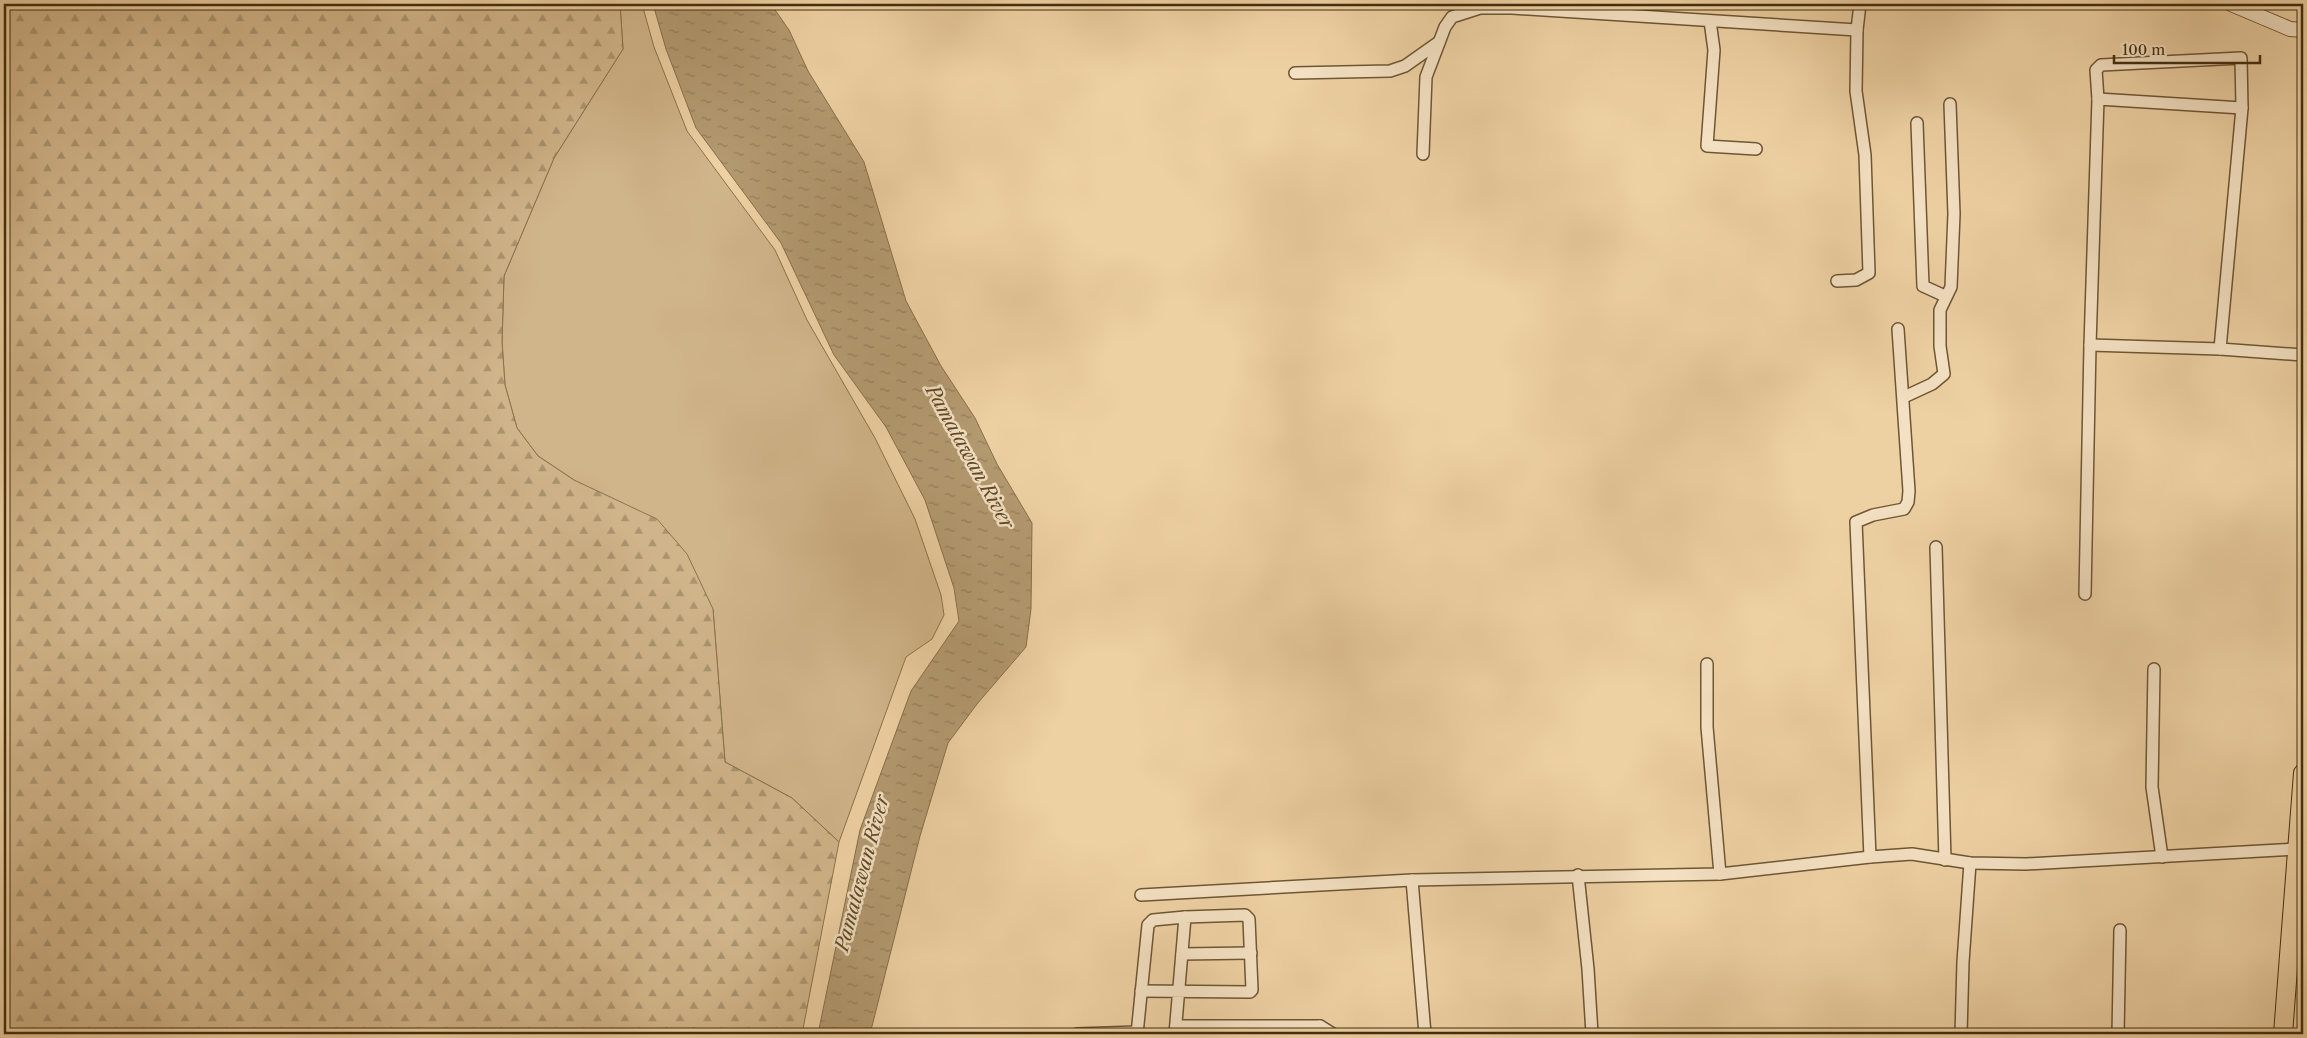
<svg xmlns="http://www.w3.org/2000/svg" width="2307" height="1038" viewBox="0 0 2307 1038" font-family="'Libre Caslon Text',serif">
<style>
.green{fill:#d1b58a;stroke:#8a724c}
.forest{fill:url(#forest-firs);stroke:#8a724c}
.water{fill:url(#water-ripples);stroke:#876f4a}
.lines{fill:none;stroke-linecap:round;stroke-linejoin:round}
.minor-casing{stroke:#6e5734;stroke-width:14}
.tertiary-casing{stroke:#6e5734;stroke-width:16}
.primary-casing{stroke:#432e0f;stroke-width:20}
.minor{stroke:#f4e1c3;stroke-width:11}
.tertiary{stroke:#f4e1c3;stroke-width:14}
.primary{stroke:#eed1a3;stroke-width:18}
.labels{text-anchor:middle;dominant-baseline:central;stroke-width:5;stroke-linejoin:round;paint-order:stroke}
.water-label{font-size:19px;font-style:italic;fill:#5f4928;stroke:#f4e1c3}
</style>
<defs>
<pattern id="forest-firs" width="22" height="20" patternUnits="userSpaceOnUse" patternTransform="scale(1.25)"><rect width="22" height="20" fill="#d1b58a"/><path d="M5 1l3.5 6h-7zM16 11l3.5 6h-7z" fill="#ab946f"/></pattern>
<pattern id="water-ripples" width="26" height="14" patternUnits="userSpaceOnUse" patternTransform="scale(1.25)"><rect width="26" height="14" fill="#b49a71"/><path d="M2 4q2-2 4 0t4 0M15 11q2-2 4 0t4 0" fill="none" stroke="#947e5b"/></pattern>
</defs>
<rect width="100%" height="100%" fill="#eed1a3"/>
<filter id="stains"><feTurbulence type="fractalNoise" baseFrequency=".004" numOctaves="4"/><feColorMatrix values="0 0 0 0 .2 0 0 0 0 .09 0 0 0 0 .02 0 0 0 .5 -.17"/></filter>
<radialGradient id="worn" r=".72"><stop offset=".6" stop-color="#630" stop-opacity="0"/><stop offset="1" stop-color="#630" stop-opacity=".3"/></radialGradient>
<polygon class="green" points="620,4 642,4 654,47 687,131 775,250 807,320 875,438 915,519 941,595 944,615 932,639 906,657 839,842 792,798 725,762 713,609 574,480 538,456 517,428 505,385 502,342 504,276 554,158 623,49"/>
<polygon class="forest" points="4,4 620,4 623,49 554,158 504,276 502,342 505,385 517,428 538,456 574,480 657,519 687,554 713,609 725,762 792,798 839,842 802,1034 4,1034"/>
<polygon class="water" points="653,4 771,4 789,30 808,71 864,162 906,301 941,366 975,418 997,464 1032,523 1031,609 1026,647 977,704 948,743 920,836 870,1034 818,1034 860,830 911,691 959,621 954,588 925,500 886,427 834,355 781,243 696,128 666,49"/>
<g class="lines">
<defs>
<g id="minor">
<polyline points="1710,21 1714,50 1707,146 1756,149"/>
<polyline points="1295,73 1390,71 1405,66 1439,42"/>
<polyline points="2098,99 2096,70 2101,65 2241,58 2242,108 2220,349"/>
<polyline points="1917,123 1923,286 1945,296"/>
<polyline points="1423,154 1426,77 1445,27 1452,17 1480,8 1512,8 1857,30 1860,4"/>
<polyline points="1837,281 1856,280 1869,273 1865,155 1856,91 1857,30"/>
<polyline points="2090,345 2220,349 2303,355"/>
<polyline points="1904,397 1932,384 1944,374 1940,346 1940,310 1951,287 1954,214 1950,104"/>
<polyline points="1936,547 1945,860"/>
<polyline points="2085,594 2090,345 2098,99 2242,108"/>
<polyline points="1707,664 1707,727 1720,874"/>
<polyline points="2154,669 2152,787 2162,857"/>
<polyline points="1870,857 1856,522 1873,515 1904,509 1908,502 1909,491 1898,329"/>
<polyline points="1578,875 1588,969 1592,1034"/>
<polyline points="1412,880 1425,1034"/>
<polyline points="1141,895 1412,880 1720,874 1870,857 1912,854 1970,863 2026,864 2296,849"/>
<polyline points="1182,954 1251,953"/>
<path d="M1141,991L1250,992L1252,990L1249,919L1245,915L1185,917C1182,956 1178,995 1175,1034"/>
<polyline points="1176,1026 1320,1026"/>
<polyline points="1077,1034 1137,1032"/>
<polyline points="1137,1034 1148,925 1153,920 1185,917"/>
<polyline points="1317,1034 1320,1026 1333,1034"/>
<polyline points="1961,1034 1963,962 1970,863"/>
<polyline points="2118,1034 2120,930"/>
</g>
<polyline id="tertiary" points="2231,4 2290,29 2303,30"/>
<polyline id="primary" points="2283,1034 2303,773"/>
</defs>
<use href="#minor" class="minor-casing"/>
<use href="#tertiary" class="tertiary-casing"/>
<use href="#primary" class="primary-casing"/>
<use href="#minor" class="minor"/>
<use href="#tertiary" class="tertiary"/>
<use href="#primary" class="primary"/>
</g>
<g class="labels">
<g class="water-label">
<text transform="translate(970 457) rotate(61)">Pamatawan River</text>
<text transform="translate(862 873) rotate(-75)">Pamatawan River</text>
</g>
</g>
<rect width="2307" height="1038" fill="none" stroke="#eed1a3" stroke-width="20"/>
<rect x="5" y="5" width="2297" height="1028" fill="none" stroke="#432e0f" stroke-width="2.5"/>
<rect x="10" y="10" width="2287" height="1018" fill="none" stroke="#432e0f"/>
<path d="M2114 55v8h146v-8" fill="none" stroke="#432e0f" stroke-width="2.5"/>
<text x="2122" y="55" font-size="15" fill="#432e0f" stroke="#f4e1c3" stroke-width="4" paint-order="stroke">100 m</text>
<rect width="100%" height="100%" filter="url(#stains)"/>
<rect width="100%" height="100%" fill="url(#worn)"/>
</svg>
